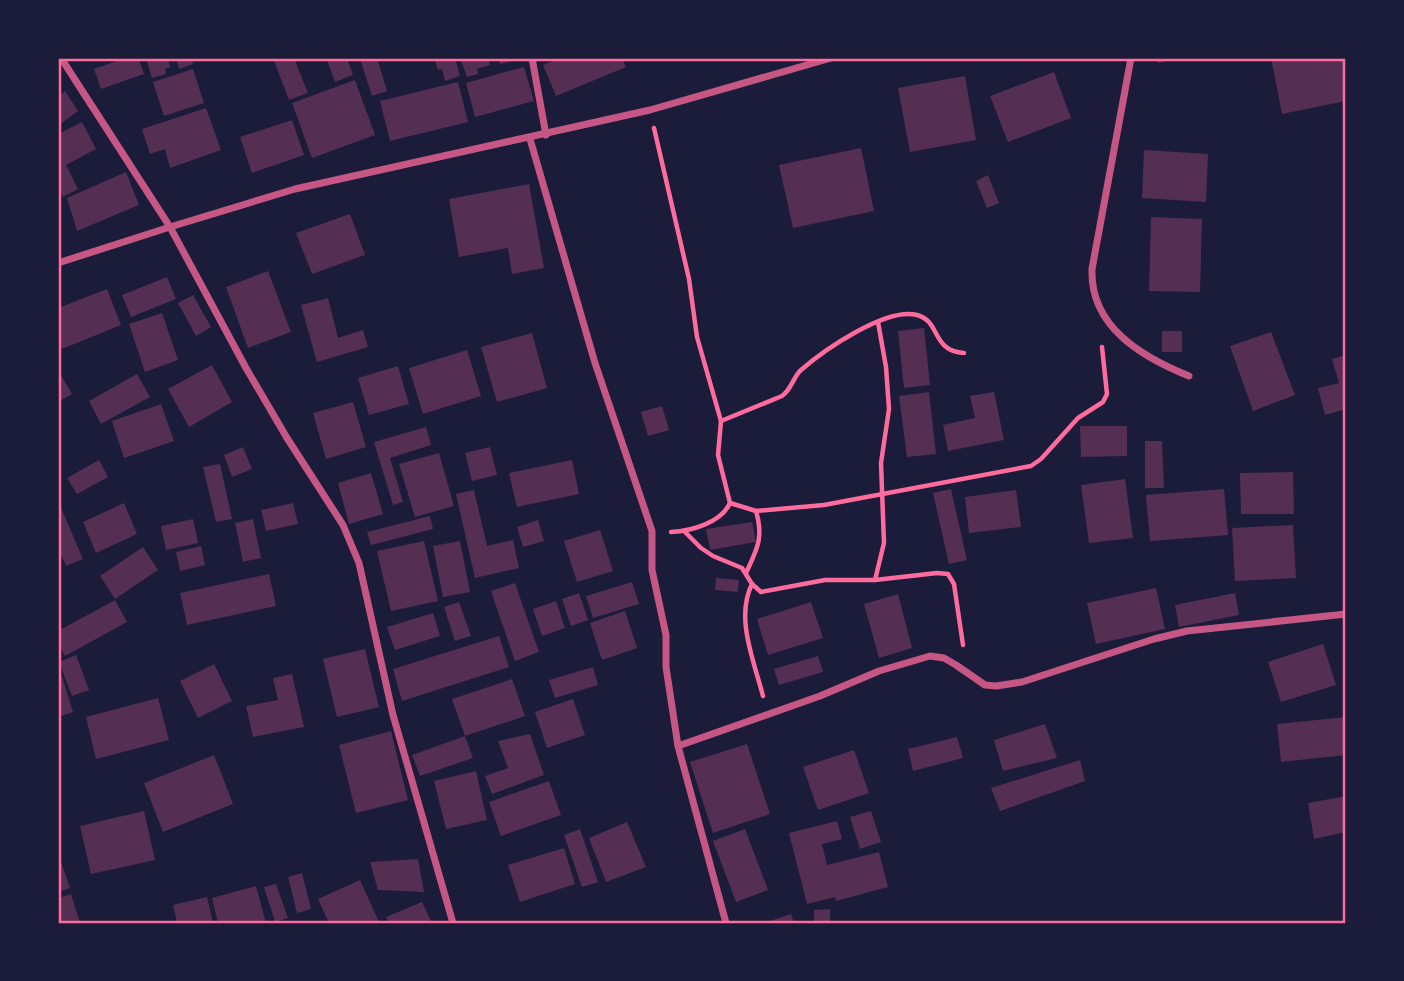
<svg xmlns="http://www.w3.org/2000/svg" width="1404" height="981" viewBox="0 0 1404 981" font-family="Signika,sans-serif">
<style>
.building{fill:#542f53}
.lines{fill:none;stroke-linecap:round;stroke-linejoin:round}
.path{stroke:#ff6b9d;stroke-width:4.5}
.minor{stroke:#c65784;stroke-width:7}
.neatline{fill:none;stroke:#ff6b9d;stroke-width:2.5}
</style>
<rect width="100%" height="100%" fill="#1b1b3a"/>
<g class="building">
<polygon points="125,58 138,58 144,74 101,89 94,69"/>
<polygon points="146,58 172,58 168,60 170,67 165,69 166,74 152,78"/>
<polygon points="176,58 191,58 193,64 179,69"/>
<polygon points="273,58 294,58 308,93 289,100"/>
<polygon points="326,58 347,58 353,75 335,82"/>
<polygon points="377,58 387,91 372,96 361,62"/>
<polygon points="434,58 455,58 460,76 445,81 442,69 438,70"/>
<polygon points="460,58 488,58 490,65 477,69 478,74 467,77"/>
<polygon points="498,58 523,58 523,59 500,64"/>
<polygon points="560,58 622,58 626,67 556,96 543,65"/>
<polygon points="1157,58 1178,58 1178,59 1158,63"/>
<polygon points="1271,58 1346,58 1346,101 1282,114"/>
<polygon points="524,67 534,101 475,117 466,83"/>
<polygon points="193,69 204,103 164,116 153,82"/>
<polygon points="1054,72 1071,118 1008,142 990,96"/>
<polygon points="965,76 976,140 910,152 898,88"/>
<polygon points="355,80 375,135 312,158 292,103"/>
<polygon points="458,82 468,122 390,141 380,101"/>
<polygon points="65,91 78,111 58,126 58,96"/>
<polygon points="206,108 221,150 170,168 165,149 150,154 142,129"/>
<polygon points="292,120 304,155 252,173 240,137"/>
<polygon points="82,122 96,149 66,165 78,189 63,197 58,186 58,134"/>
<polygon points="861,148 874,211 793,228 779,165"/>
<polygon points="1144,150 1208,154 1206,202 1142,198"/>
<polygon points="126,172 139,205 77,231 67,198"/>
<polygon points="988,175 999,203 987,208 976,181"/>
<polygon points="529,184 544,268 512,274 508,248 459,257 449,199"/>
<polygon points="350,214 365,255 312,274 296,233"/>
<polygon points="1151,217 1202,219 1200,292 1149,291"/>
<polygon points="268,271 291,332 248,348 226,287"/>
<polygon points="167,277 176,299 131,317 122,295"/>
<polygon points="107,289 121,325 62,349 58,337 58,308"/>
<polygon points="193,295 211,327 196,336 178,303"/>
<polygon points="328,298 338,338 363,330 368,347 317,362 301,305"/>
<polygon points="162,313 178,360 145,372 129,324"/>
<polygon points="924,328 930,385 904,388 898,331"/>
<rect x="1162" y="331" width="20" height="21"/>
<polygon points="1271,332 1295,395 1253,411 1230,346"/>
<polygon points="532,333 547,388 497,402 481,347"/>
<polygon points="467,350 481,396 423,414 409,368"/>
<polygon points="1346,355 1346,409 1325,415 1318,388 1339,383 1332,359"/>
<polygon points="212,365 232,402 189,427 168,389"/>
<polygon points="398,366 409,404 369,415 358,378"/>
<polygon points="58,370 72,394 58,402"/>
<polygon points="137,374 150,397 101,424 89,401"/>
<polygon points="929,392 936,454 907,457 899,396"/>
<polygon points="994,392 1004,440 948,451 943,425 975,418 970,396"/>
<polygon points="353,402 366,447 326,459 313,413"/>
<polygon points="161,404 174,441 124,458 112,421"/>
<polygon points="662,406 669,430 648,436 641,412"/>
<polygon points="1080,426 1127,426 1127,456 1081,457"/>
<polygon points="426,427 431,445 390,458 403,502 393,505 374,442"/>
<polygon points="1145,441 1162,441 1164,488 1145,488"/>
<polygon points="243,447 252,469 232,477 224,455"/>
<polygon points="490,447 497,475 472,481 465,453"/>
<polygon points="439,453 454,506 415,517 399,464"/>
<polygon points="99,460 108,477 77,494 67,478"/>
<polygon points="572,460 579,494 517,507 509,473"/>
<polygon points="220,464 232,519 216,522 203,467"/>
<polygon points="1293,472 1294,514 1241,514 1240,473"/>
<polygon points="371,473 383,514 349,524 338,483"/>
<polygon points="1125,479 1133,538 1089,543 1081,485"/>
<polygon points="951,489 967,560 949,564 933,493"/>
<polygon points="1224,489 1228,535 1150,541 1146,495"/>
<polygon points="474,490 487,546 513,540 519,568 475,578 456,494"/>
<polygon points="1016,490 1021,527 969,533 965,497"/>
<polygon points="58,501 83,559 66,566 58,548"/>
<polygon points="124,503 137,534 96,553 83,522"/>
<polygon points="293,503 298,524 266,531 261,510"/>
<polygon points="430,516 433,529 371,545 367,532"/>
<polygon points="193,519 198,543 166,550 161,526"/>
<polygon points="253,519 261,558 243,562 235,523"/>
<polygon points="538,520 544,541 523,547 517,527"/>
<polygon points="752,522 756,542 710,550 706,529"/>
<polygon points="1293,525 1296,578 1235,581 1232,528"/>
<polygon points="600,530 613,571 577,582 564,541"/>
<polygon points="424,541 438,601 391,611 377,551"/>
<polygon points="460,541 470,592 443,597 433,546"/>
<polygon points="201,546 205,565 180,571 176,552"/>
<polygon points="143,547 158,570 115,599 100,576"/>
<polygon points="269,574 276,606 187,625 180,593"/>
<polygon points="716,578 739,580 738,592 715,590"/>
<polygon points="632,582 639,604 593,618 586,596"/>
<polygon points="515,583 539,652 515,661 491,591"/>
<polygon points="1156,588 1165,629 1096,644 1087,603"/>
<polygon points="579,593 588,620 571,626 562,599"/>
<polygon points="1235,593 1239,615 1179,627 1175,605"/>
<polygon points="898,594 912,648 879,658 864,604"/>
<polygon points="115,600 127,622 65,656 58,643 58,631"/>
<polygon points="556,601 565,628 542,636 533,609"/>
<polygon points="459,602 471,636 455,641 444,607"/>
<polygon points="811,602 823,638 768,655 757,619"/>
<polygon points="625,611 637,648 602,660 590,623"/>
<polygon points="433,613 440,636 395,650 387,627"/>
<polygon points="499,636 509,667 402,701 393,669"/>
<polygon points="1323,644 1336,685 1281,702 1268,662"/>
<polygon points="365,649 379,707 337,717 323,659"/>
<polygon points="76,655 89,690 72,696 59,662"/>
<polygon points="818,656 823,672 779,685 774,669"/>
<polygon points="214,664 232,701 198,718 180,681"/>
<polygon points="593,667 598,685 555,698 549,680"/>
<polygon points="61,673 73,712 58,717 58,674"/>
<polygon points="292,674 304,727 253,737 246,706 278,700 273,678"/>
<polygon points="512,679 525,716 465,736 452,699"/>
<polygon points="158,698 169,740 96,759 86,717"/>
<polygon points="573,699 585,735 547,748 535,712"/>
<polygon points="1346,717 1346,755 1281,762 1277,724"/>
<polygon points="1045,724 1057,758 1003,771 994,740"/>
<polygon points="391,731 408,800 356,813 339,745"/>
<polygon points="530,734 544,775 492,794 485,776 508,768 498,741"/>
<polygon points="465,736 473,758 420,776 412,755"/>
<polygon points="957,737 963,758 913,771 908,749"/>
<polygon points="747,744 770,814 713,833 690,762"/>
<polygon points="854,750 869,793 818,810 803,767"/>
<polygon points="214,755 233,804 163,832 144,783"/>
<polygon points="1080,760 1085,781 1000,811 991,788"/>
<polygon points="476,771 487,820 446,829 434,781"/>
<polygon points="549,781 561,815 501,836 489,802"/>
<polygon points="1346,796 1346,832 1314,839 1308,803"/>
<polygon points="144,811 155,860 91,874 80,826"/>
<polygon points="871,811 881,842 860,849 850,817"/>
<polygon points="837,821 842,839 822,844 827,865 879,852 888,887 836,901 835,897 807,904 789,833"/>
<polygon points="627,822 646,867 606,882 589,838"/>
<polygon points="580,829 598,882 582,887 564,835"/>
<polygon points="745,829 768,890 736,902 713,841"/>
<polygon points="564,848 575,884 520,902 508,865"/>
<polygon points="58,853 70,888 58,892"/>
<polygon points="418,859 424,892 378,890 370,862"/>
<polygon points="302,873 311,909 297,913 288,877"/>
<polygon points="360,880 379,922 329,923 318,899"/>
<polygon points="276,884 288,918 275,922 264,887"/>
<polygon points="256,886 266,923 218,923 212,898"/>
<polygon points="71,894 80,923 58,923 58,898"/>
<polygon points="207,897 213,923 177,923 173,905"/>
<polygon points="422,902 432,923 389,923 386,917"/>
<polygon points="830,909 830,923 814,923 814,910"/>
<polygon points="791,914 794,923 764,923"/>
</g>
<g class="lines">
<g class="path">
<path d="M654,128L689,279L697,337L721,421L718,455L730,503C721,523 691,531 671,532"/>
<path d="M721,421L782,396C792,389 793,377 801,370C824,350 886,307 917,315C941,321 931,351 964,353"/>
<polyline points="730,503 756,511 824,505 1031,466 1041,459 1078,418 1103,402 1107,394 1102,347"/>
<polyline points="684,531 701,548 713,556 742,568 752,584 761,592 825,580 875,580 937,573 948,574 954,584 963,645"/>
<path d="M746,573C757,549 764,538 756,511"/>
<polyline points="875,580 884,543 881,463 889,409 886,367 878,322"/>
<path d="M752,584C735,618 754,661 763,696"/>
</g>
<g class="minor">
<polyline points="61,58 170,227 246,368 287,438 343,525 359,563 393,715 453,923"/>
<polyline points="532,58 546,135"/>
<path d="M1131,58L1092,269C1090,327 1142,357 1189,376"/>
<polyline points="530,139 595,363 652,531 652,570 666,635 666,667 678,746 726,923"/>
<polyline points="58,263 170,227 295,189 650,110 831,58"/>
<polyline points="678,746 820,696 879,671 930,656 944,658 956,665 985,685 996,686 1022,682 1154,639 1187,631 1346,614"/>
</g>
</g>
<rect width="1404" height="981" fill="none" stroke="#1b1b3a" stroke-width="119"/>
<rect x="60" y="60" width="1284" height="862" class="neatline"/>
</svg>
